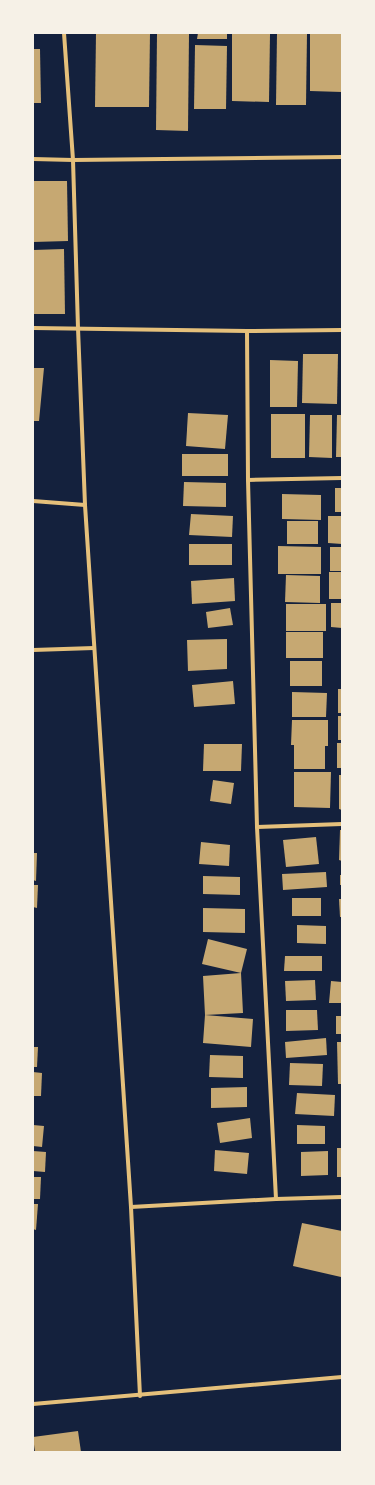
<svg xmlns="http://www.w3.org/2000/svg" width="375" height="1485" viewBox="0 0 375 1485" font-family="Helvetica,sans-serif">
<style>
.building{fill:#c6a872}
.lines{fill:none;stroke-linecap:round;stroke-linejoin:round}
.minor{stroke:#e5c07b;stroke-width:4}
</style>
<rect width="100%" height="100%" fill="#14213d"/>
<g class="building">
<polygon points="96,33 150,33 149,107 95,107"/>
<polygon points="157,33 189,33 188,131 156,130"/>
<polygon points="198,33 227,33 227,39 197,39"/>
<polygon points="277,33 307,33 306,105 276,105"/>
<polygon points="310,33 342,33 342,92 310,91"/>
<polygon points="232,34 270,34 269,102 232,101"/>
<polygon points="195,45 227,46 226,109 194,109"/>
<polygon points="33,49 40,49 41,103 33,103"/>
<polygon points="33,181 67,181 68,241 33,242"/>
<polygon points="64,249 65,314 33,314 33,250"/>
<polygon points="303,354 338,354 337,404 302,403"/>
<polygon points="270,360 298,361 297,407 270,407"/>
<polygon points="33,368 44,368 39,421 33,421"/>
<polygon points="188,413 228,415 225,449 186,446"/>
<rect x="271" y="414" width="34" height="44"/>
<polygon points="310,415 332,415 332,458 309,457"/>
<polygon points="337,415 342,415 342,457 336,457"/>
<rect x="182" y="454" width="46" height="22"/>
<polygon points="184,482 226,483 226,507 183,506"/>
<rect x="335" y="488" width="7" height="24"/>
<polygon points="282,494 321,495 321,520 282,519"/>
<polygon points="191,514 233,516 232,537 189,535"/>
<polygon points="328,516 342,516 342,544 328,543"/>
<rect x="287" y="521" width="31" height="23"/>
<rect x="189" y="544" width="43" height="21"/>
<polygon points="278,546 321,547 321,574 278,574"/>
<rect x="330" y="547" width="12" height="24"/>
<rect x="329" y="572" width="13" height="27"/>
<polygon points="286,575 320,576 320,603 285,602"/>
<polygon points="234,578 235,601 192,604 191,581"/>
<polygon points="331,603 342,603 342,628 331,627"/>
<rect x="286" y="604" width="40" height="27"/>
<polygon points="230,608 233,625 208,628 206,612"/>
<rect x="286" y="632" width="37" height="26"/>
<polygon points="227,639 227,669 188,671 187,640"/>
<rect x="290" y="661" width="32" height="25"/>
<polygon points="233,681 235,704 194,707 192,685"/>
<rect x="338" y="689" width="4" height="24"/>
<polygon points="292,692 327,693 326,717 292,717"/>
<rect x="338" y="716" width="4" height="24"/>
<polygon points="292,720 328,720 328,746 325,746 325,769 294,769 294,745 291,745"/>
<rect x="337" y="743" width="5" height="25"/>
<polygon points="204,744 242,744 241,771 203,771"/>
<polygon points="294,772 331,772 330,808 294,807"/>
<polygon points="339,775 342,775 342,810 339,809"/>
<polygon points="213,780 234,783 231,804 210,801"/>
<polygon points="340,830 342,830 342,861 339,860"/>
<polygon points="316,837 319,864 286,867 283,840"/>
<polygon points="201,842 230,845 229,866 199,864"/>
<polygon points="33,853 37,853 36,881 33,880"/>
<polygon points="326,872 327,887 283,890 282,874"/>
<rect x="340" y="875" width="2" height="10"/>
<polygon points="203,876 240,877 240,895 203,894"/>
<polygon points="33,885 38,885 37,908 33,907"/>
<rect x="292" y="898" width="29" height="18"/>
<polygon points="339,899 342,899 342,917 340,917"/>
<polygon points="203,908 245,909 245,933 203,932"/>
<polygon points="297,925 326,926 326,944 297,943"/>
<polygon points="208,939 247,949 241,973 243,1013 205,1015 253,1019 251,1047 203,1043 205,1015 203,976 241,973 202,964"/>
<polygon points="285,956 322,956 322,971 284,971"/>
<polygon points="315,980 316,1000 286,1001 285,981"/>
<polygon points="331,981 342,982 342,1003 329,1003"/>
<polygon points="286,1010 317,1010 318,1030 286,1031"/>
<rect x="336" y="1016" width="6" height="18"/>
<polygon points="326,1038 327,1055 286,1058 285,1042"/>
<polygon points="337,1042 342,1042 342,1084 338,1084"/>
<polygon points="33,1047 38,1047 37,1067 33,1067"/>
<polygon points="210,1055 243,1056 243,1078 209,1077"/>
<polygon points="290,1063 323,1064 322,1086 289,1085"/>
<polygon points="33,1072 42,1073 41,1096 33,1096"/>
<polygon points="247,1087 247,1107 211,1108 211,1088"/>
<polygon points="297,1093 335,1095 334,1116 295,1114"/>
<polygon points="250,1118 252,1138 220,1143 217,1123"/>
<polygon points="33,1125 44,1126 42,1147 33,1146"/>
<polygon points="297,1125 325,1126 325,1144 297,1144"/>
<rect x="337" y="1148" width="5" height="29"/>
<polygon points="215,1150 249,1153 247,1174 214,1171"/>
<polygon points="33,1151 46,1152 45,1172 33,1171"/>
<polygon points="328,1151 328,1175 301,1176 301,1152"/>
<polygon points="33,1177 41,1177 40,1199 33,1199"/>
<polygon points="33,1204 38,1204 36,1230 33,1229"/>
<polygon points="302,1223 342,1231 341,1277 293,1266"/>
<polygon points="78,1431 81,1452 35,1452 33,1437"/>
</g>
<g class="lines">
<g class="minor">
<polyline points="64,33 73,160 78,328 85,505 131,1207 140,1396"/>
<polyline points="33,159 73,160 342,157"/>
<polyline points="33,328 247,331 342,330"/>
<polyline points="247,331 248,480 257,827 276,1199"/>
<polyline points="248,480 342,478"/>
<polyline points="33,501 85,505"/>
<polyline points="33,650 94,648"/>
<polyline points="257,827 342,824"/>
<polyline points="131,1207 276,1199 342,1197"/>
<polyline points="33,1404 342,1377"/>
</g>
</g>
<rect width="375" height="1485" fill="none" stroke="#f6f1e7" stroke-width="68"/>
</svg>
